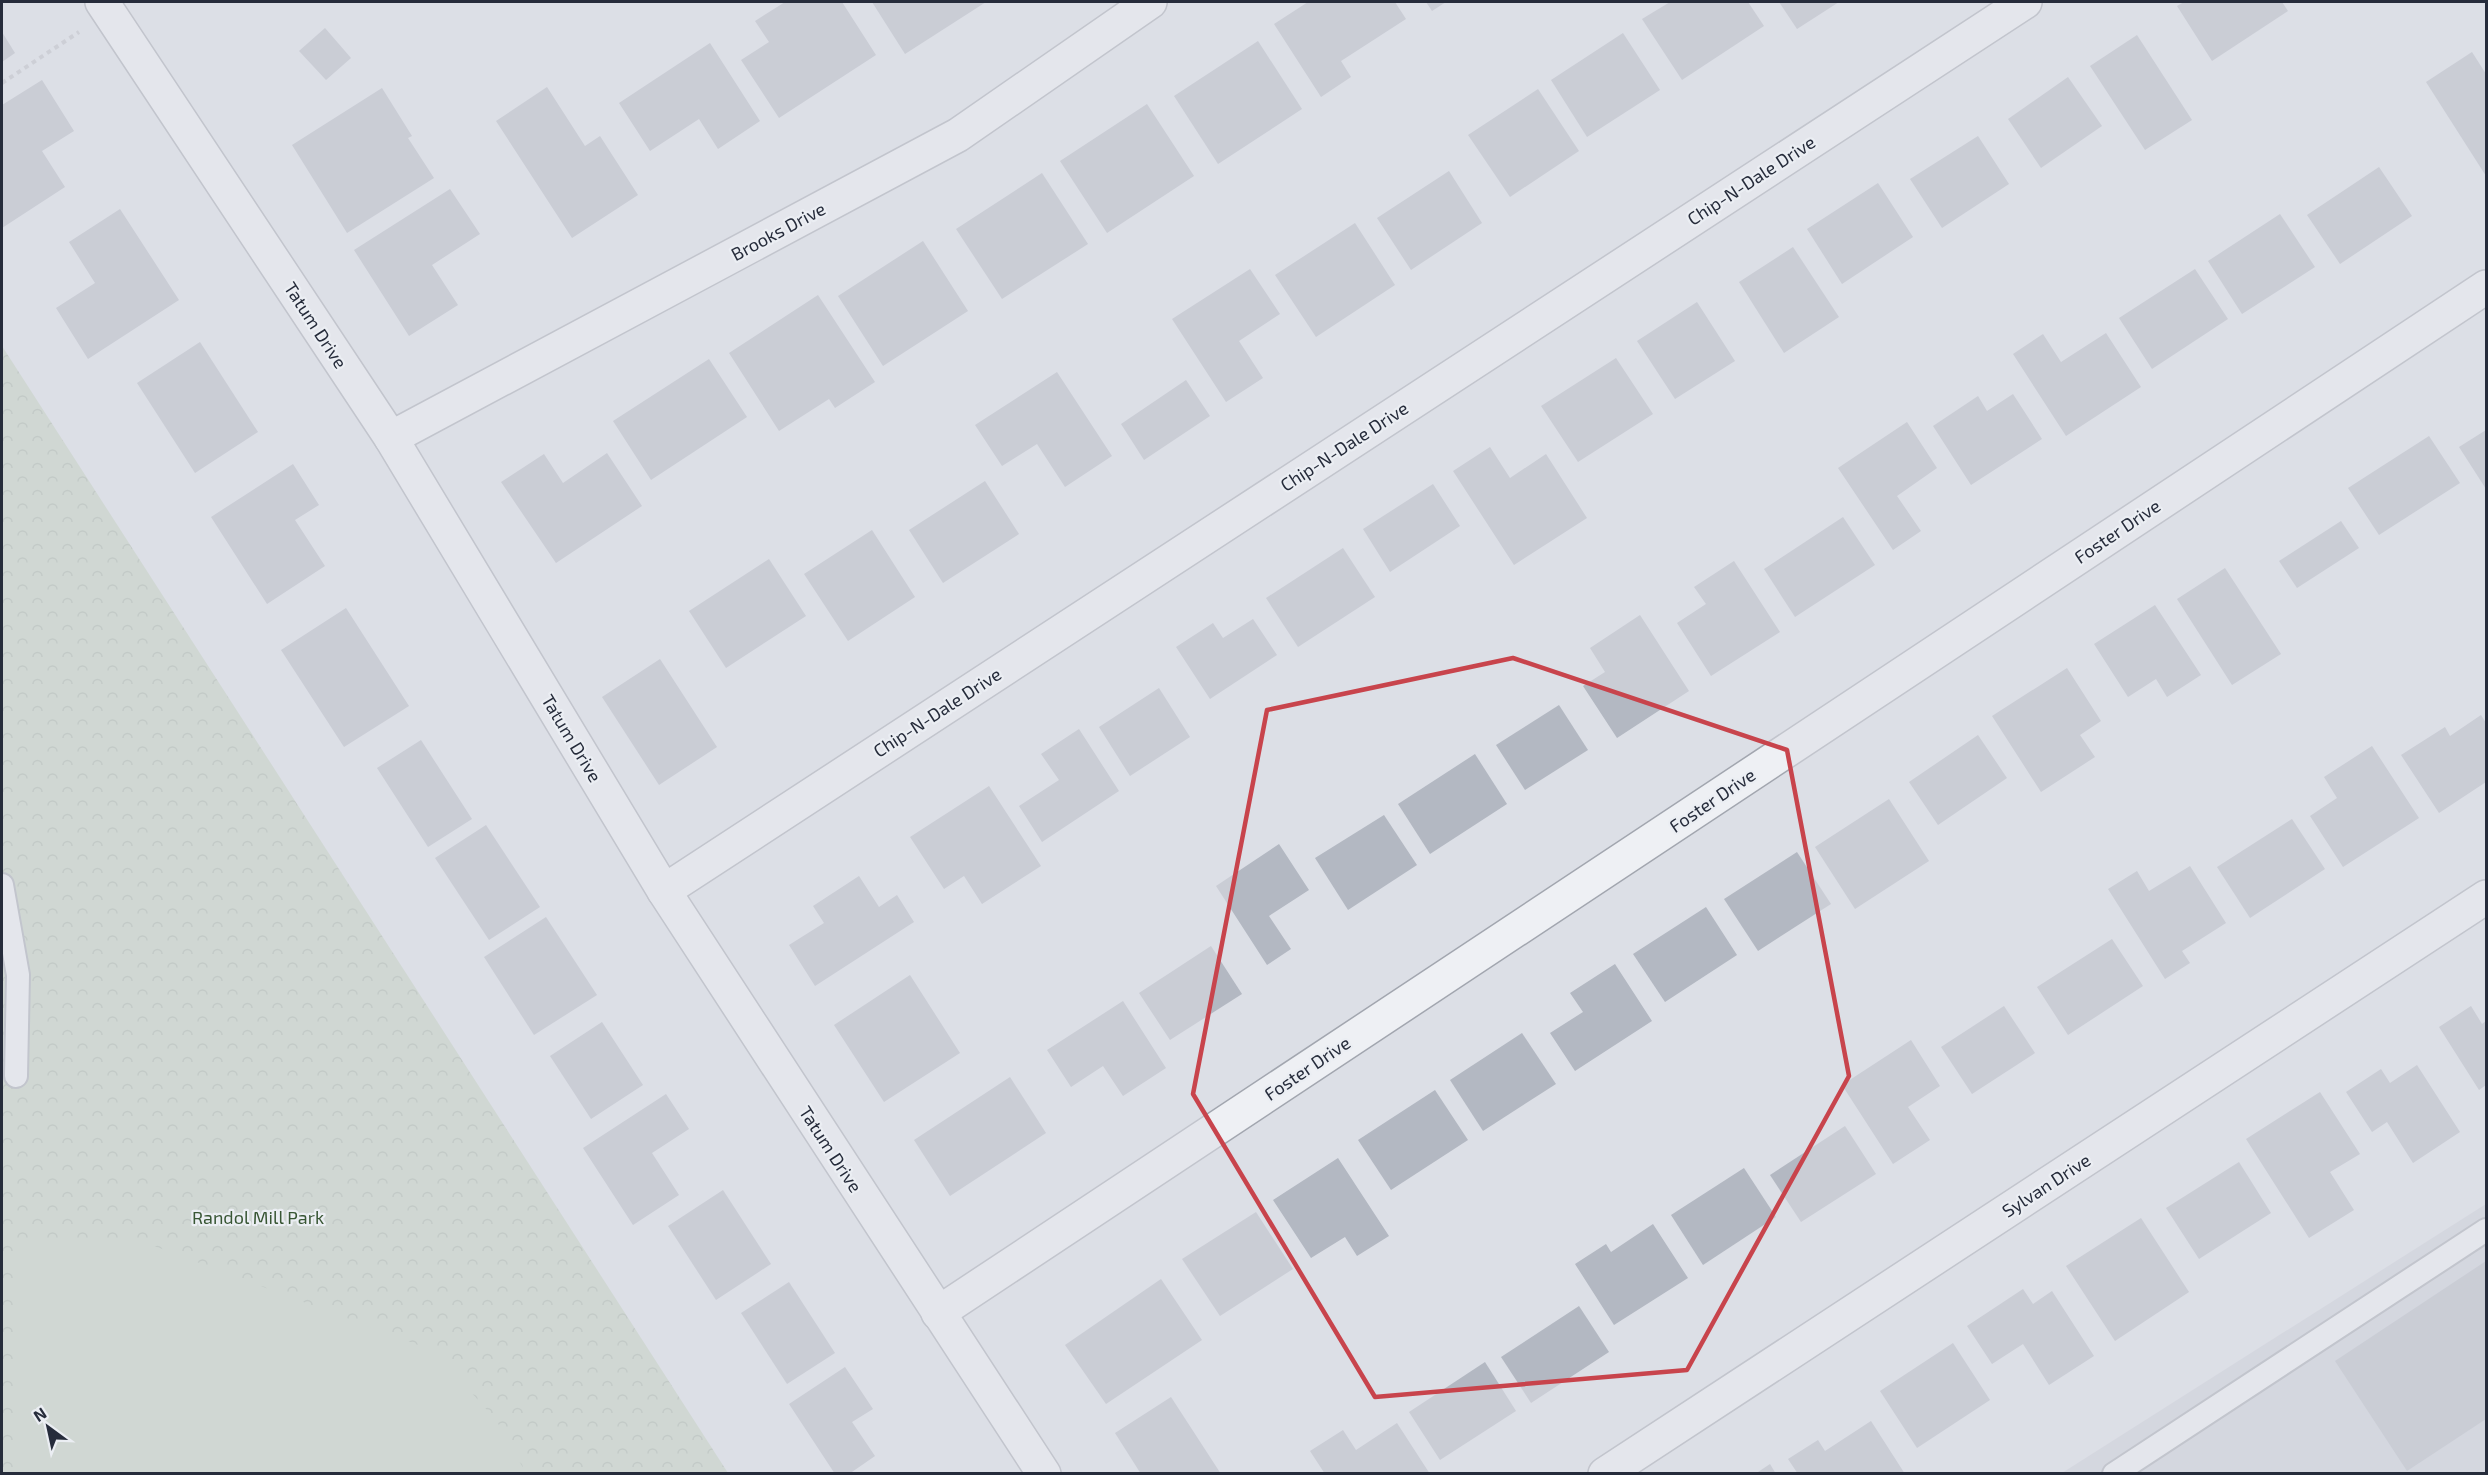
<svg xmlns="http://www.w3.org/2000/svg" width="2488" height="1475" viewBox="0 0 2488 1475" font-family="'Exo 2',sans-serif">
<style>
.built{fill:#caced7}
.park{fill:url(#park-crowns)}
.pitch{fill:#c0cfbd}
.building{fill:#b3b8c2}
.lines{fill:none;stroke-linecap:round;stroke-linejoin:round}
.lane-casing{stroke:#a2a6af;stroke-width:26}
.street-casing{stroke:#a2a6af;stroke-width:36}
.path{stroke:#babdc4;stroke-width:4;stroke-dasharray:4.5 4.5;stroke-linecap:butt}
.lane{stroke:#eef0f4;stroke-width:22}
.street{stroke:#eef0f4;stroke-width:33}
.marked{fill:none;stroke:#c8444c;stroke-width:4.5;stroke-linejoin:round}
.labels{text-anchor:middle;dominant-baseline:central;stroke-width:4.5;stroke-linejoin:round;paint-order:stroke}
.street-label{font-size:18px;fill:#262c3b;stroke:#ebeef3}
.park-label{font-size:18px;fill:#385634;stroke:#ebeef3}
</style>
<defs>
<pattern id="park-crowns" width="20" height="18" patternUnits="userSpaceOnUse" patternTransform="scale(1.5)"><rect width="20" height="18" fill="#c0cfbd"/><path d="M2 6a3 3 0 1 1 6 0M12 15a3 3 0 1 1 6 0" fill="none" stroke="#a5b2a3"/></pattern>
</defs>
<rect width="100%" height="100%" fill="#dcdfe6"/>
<polygon class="built" points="2486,1204 2486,1473 2062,1473"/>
<polygon class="park" points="2,346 728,1473 2,1473"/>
<polygon class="pitch" points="138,1240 434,1351 496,1420 526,1473 14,1473 14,1245"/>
<g class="building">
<polygon points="785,2 842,2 876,55 779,118 741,60 769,42 755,21"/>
<polygon points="872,2 986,2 905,54"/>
<polygon points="1308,2 1395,2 1406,19 1341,61 1351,77 1321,97 1274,24"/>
<polygon points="1426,2 1446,2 1432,11"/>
<polygon points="1670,2 1748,2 1764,26 1682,80 1642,19"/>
<polygon points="1779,2 1839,2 1797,29"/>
<polygon points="2184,2 2282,2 2288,11 2212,61 2177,6"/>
<polygon points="325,28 351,58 326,80 299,51"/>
<polygon points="2,32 15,53 2,62"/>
<polygon points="1623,33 1660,90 1587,137 1551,80"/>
<polygon points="2137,35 2192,120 2145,150 2090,66"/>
<polygon points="1258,41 1302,109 1218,164 1174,96"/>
<polygon points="710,43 760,121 718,149 699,119 650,151 619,103"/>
<polygon points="2472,52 2486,74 2486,176 2426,82"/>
<polygon points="2068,77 2102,126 2041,168 2008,119"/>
<polygon points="42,80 74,131 42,151 65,187 2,228 2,105"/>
<polygon points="547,87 585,146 600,136 638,195 572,238 496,121"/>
<polygon points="382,88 412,136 408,138 434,178 347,233 292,145"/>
<polygon points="1538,89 1579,151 1510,197 1468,135"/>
<polygon points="1147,104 1194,176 1107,233 1060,161"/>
<polygon points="1978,136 2009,184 1942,228 1910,179"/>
<polygon points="2379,167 2412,216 2340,264 2307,215"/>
<polygon points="1449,171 1482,223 1411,270 1377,218"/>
<polygon points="1042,173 1088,244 1002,299 956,229"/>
<polygon points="1878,183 1913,237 1842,284 1807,229"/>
<polygon points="450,189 480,234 432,265 458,305 409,336 354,250"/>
<polygon points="120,209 179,300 88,359 56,308 95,283 69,242"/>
<polygon points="2280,214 2315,267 2242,314 2208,261"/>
<polygon points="1355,223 1395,285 1316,337 1275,275"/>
<polygon points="923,241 968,311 883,366 838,296"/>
<polygon points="1793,247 1839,317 1784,353 1739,282"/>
<polygon points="1250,269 1280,314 1239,341 1263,378 1226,402 1172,319"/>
<polygon points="2195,269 2228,319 2152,369 2119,318"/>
<polygon points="818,295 875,382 835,408 829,399 779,431 729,353"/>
<polygon points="1697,302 1735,361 1675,399 1637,341"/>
<polygon points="2106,333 2141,387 2066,436 2013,354 2043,334 2061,362"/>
<polygon points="200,342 258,432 195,473 137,383"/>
<polygon points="1616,358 1653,414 1578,462 1541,406"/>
<polygon points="709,359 747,417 651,480 613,421"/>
<polygon points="1057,372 1112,456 1065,487 1037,444 1002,466 975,425"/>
<polygon points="1186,380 1210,416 1144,460 1121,424"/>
<polygon points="2013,394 2042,439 1971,485 1933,426 1978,396 1987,411"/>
<polygon points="1907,422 1937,468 1897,496 1921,531 1893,550 1838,468"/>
<polygon points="2486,430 2486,489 2459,447"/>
<polygon points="2429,436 2460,483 2379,535 2348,488"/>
<polygon points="1490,447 1510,478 1546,454 1587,518 1514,565 1453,471"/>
<polygon points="607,453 642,506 556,563 501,482 544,454 563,483"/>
<polygon points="293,464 319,505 295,520 325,566 267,604 211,517"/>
<polygon points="985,481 1019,534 943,583 909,530"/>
<polygon points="1433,484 1460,526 1390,572 1363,529"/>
<polygon points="1843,517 1875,565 1795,617 1764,569"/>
<polygon points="2341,521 2359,548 2297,588 2279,561"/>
<polygon points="872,530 915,597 848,641 804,574"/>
<polygon points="1343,548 1375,597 1298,647 1266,598"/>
<polygon points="769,559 806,616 726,668 689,611"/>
<polygon points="1734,561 1780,632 1711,676 1677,623 1706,604 1694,587"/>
<polygon points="2225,568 2281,654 2232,685 2177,599"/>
<polygon points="2155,605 2201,675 2167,697 2156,679 2128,697 2094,644"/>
<polygon points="346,608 409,706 344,747 281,650"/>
<polygon points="1640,615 1689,691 1617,738 1583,686 1605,672 1590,648"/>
<polygon points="1253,619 1277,655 1210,699 1176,647 1213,623 1223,638"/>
<polygon points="660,659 717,747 659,785 602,697"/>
<polygon points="2067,668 2101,721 2080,735 2095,757 2041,792 1992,716"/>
<polygon points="1159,688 1190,737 1130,776 1099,727"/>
<polygon points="1559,705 1588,750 1525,790 1496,745"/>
<polygon points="2481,715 2486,723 2486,782 2439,813 2401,755 2445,727 2450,736"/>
<polygon points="1079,729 1119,791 1042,842 1019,806 1059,780 1041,754"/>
<polygon points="1978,735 2007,778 1938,825 1909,782"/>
<polygon points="421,740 472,819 428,847 377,768"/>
<polygon points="2372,746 2419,818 2343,867 2310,816 2337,798 2324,777"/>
<polygon points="1475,754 1507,804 1430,854 1398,804"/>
<polygon points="989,786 1041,866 982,904 964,876 944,889 910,837"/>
<polygon points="1889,799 1929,861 1855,909 1815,847"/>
<polygon points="1384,815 1417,865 1348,910 1315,858"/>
<polygon points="2292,819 2325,869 2250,918 2217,867"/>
<polygon points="486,825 540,907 489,940 435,858"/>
<polygon points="1279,844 1309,890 1269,916 1291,949 1267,965 1216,886"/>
<polygon points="1797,852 1831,904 1758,951 1724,899"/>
<polygon points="2190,866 2226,923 2182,951 2190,963 2165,979 2108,889 2137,871 2149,891"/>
<polygon points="859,876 879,907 897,895 914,922 815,986 789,945 824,923 813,906"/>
<polygon points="1706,907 1737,955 1665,1002 1633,954"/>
<polygon points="546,917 597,995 534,1035 484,957"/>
<polygon points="2112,939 2143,986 2068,1035 2037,987"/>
<polygon points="1211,946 1242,994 1170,1040 1139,993"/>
<polygon points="1615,964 1652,1021 1575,1071 1550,1033 1583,1012 1570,993"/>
<polygon points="910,975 960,1053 884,1102 834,1025"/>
<polygon points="1123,1001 1166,1068 1123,1096 1103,1066 1071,1087 1047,1050"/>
<polygon points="2004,1006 2035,1053 1972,1094 1941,1047"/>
<polygon points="2471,1006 2482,1024 2486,1021 2486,1085 2479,1090 2439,1027"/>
<polygon points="602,1022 643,1085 591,1119 550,1056"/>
<polygon points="1522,1033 1556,1084 1483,1131 1450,1080"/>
<polygon points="1911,1040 1940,1086 1908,1107 1930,1140 1893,1164 1842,1085"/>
<polygon points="2417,1065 2460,1132 2413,1163 2387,1122 2372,1132 2346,1092 2381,1069 2390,1083"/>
<polygon points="1010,1077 1046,1133 950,1196 914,1140"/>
<polygon points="1435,1090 1468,1140 1391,1190 1358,1140"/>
<polygon points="2320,1092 2360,1154 2330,1172 2354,1210 2309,1238 2246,1139"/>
<polygon points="666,1094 689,1129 652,1153 679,1195 633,1225 583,1148"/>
<polygon points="1845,1126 1876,1174 1801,1222 1770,1175"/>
<polygon points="1338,1158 1389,1236 1357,1256 1345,1237 1311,1258 1273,1200"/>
<polygon points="2239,1162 2271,1213 2199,1259 2166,1208"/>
<polygon points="1744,1168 1776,1217 1703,1265 1671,1215"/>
<polygon points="723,1190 771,1264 716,1300 668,1226"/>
<polygon points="1256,1212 1293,1269 1220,1316 1182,1259"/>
<polygon points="2141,1218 2189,1292 2115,1341 2066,1266"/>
<polygon points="1653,1224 1688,1278 1614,1325 1575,1264 1606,1244 1611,1252"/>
<polygon points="2486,1261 2486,1419 2407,1471 2335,1361"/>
<polygon points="1161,1279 1202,1340 1106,1404 1065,1345"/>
<polygon points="789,1282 835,1353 787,1384 741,1313"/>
<polygon points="2023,1289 2033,1304 2052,1291 2094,1356 2049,1385 2023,1344 1992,1364 1967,1326"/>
<polygon points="1579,1306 1609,1352 1531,1403 1501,1357"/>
<polygon points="1953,1343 1990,1400 1917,1448 1880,1391"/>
<polygon points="1485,1362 1516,1411 1440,1460 1409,1412"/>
<polygon points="845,1367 873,1409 852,1422 875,1456 849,1474 835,1474 789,1404"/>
<polygon points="1171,1397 1221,1474 1141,1474 1115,1433"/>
<polygon points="1871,1421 1905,1474 1798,1474 1788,1459 1818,1440 1825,1451"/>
<polygon points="1397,1423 1430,1474 1325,1474 1310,1451 1343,1430 1356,1450"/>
<polygon points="1770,1464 1776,1474 1755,1474"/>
</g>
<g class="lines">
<defs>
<g id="lane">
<polyline points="2,885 18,975 16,1076"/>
<polyline points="2114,1474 2486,1230"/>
</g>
<g id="street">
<polyline points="102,2 391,438 664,891 1044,1474"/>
<polyline points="391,438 958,135 1150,2"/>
<polyline points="664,891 2025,2"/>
<polyline points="938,1313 2486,287"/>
<polyline points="1605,1474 2486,897"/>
</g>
</defs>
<use href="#lane" class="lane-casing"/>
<use href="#street" class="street-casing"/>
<polyline class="path" points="2,83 79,32"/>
<use href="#lane" class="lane"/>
<use href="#street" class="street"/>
</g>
<path d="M0 0H2488V1475H0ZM1513,658L1787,750L1849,1076L1687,1370L1375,1397L1193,1094L1267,710Z" fill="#dcdfe6" fill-opacity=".55" fill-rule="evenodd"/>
<path class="marked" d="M1513,658L1787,750L1849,1076L1687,1370L1375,1397L1193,1094L1267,710Z"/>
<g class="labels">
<g class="street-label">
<text transform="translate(1751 180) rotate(-33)">Chip-N-Dale Drive</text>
<text transform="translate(778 231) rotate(-28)">Brooks Drive</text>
<text transform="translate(316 325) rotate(57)">Tatum Drive</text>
<text transform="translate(1344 446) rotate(-33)">Chip-N-Dale Drive</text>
<text transform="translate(2117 531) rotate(-34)">Foster Drive</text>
<text transform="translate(937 712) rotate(-33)">Chip-N-Dale Drive</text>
<text transform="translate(572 738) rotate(59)">Tatum Drive</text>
<text transform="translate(1712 800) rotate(-34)">Foster Drive</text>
<text transform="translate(1307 1068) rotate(-34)">Foster Drive</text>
<text transform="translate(831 1149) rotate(57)">Tatum Drive</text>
<text transform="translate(2046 1185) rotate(-33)">Sylvan Drive</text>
</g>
<g class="park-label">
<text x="258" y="1217">Randol Mill Park</text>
</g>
</g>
<rect width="2488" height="1475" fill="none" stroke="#262c3b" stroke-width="6"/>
<g transform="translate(48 1427) rotate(327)" stroke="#ebeef3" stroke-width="4.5" paint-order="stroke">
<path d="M0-4.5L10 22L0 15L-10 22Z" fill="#262c3b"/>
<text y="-9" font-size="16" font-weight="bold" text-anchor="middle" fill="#262c3b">N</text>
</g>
</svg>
